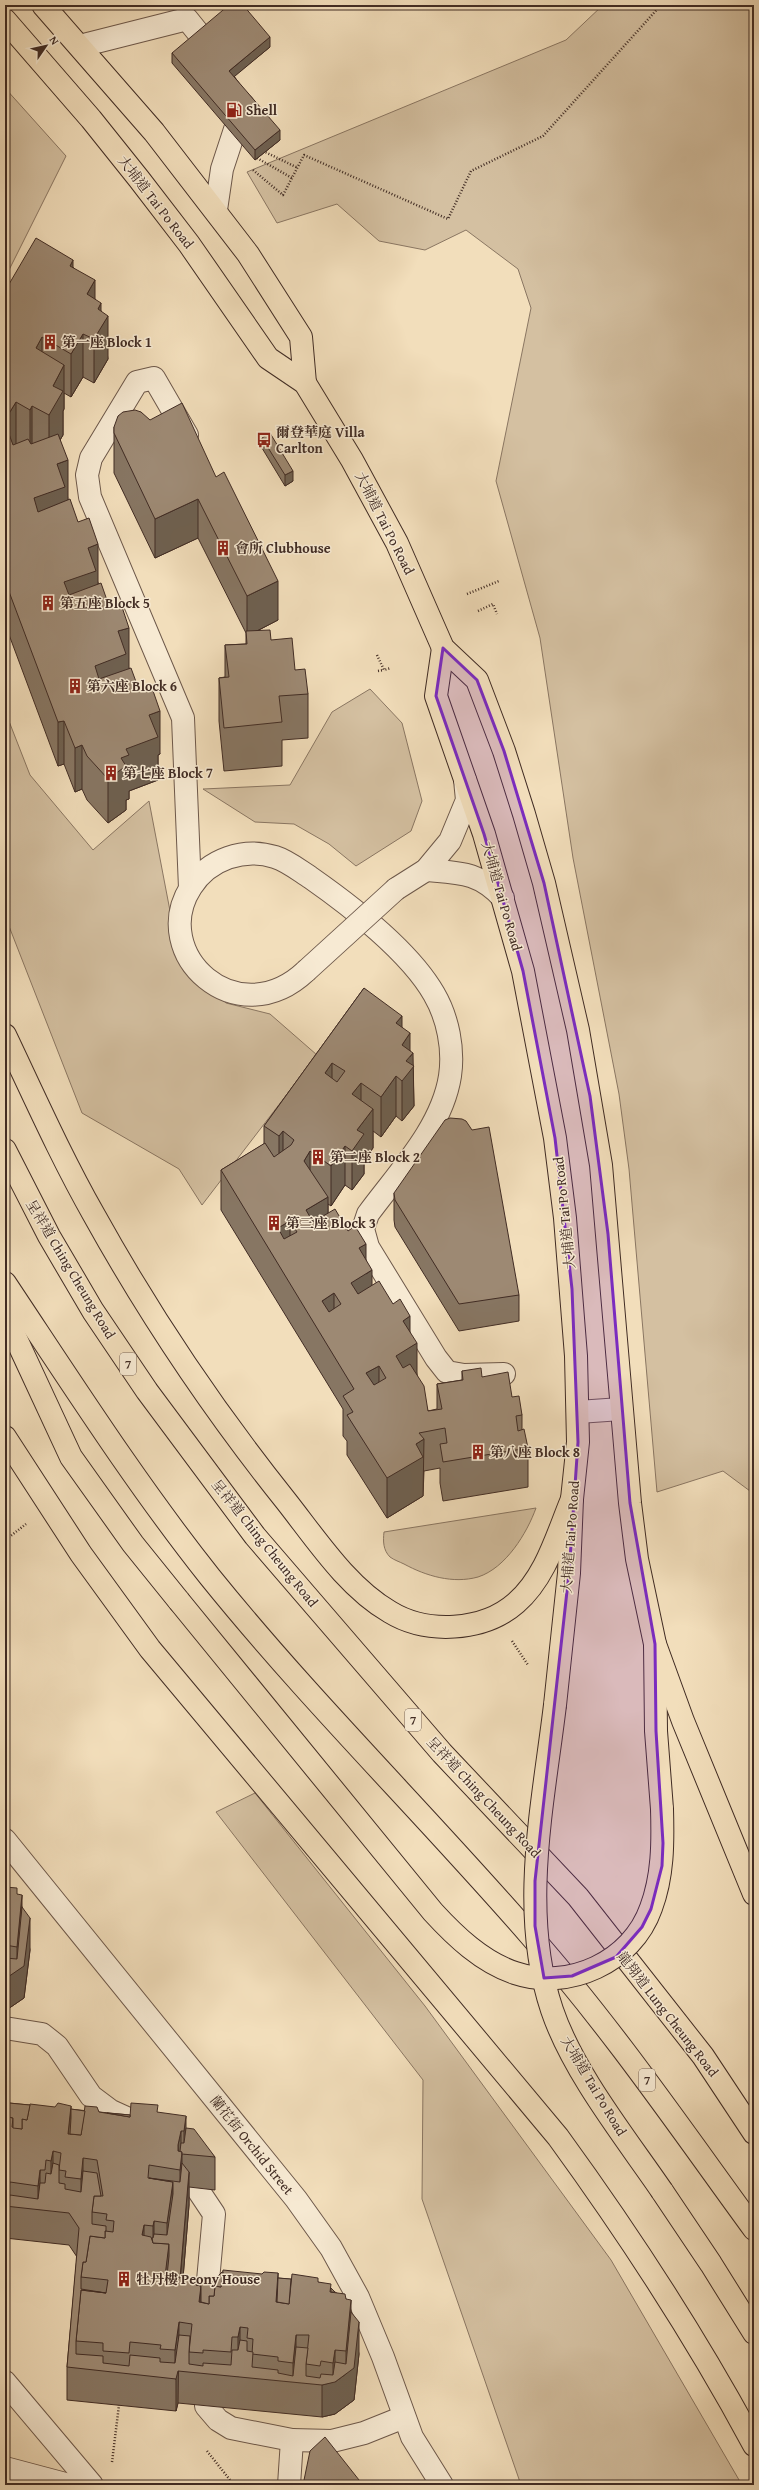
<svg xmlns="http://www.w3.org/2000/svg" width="759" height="2490" viewBox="0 0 759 2490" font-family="'Gentium Book Plus','Noto Serif TC',serif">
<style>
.green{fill:#d4c0a1;stroke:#8a7662}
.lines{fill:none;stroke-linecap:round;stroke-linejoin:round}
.minor-casing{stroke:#6d584a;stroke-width:24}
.major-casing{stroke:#412c24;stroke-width:24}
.highway-casing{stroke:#412c24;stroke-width:24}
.path{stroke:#412c24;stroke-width:2.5;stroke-dasharray:1 2;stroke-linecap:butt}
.minor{stroke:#f7ead3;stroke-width:22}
.major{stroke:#f2debb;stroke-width:22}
.highway{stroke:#f2debb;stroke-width:22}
.minor-bridge-casing{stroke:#6d584a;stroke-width:24;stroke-linecap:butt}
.major-bridge-casing{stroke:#412c24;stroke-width:24;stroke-linecap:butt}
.highway-bridge-casing{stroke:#412c24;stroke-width:24;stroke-linecap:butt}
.minor-bridge{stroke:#f7ead3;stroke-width:22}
.major-bridge{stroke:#f2debb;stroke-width:22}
.highway-bridge{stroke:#f2debb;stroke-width:22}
.wall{fill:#877663;stroke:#412c24}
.shaded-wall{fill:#6e6050;stroke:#412c24}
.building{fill:#9d8973;stroke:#412c24;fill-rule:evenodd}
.marked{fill:#7b2cbf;fill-opacity:0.2;stroke:#7b2cbf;stroke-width:3;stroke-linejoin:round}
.labels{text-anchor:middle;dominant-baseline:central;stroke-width:3;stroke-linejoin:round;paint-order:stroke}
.shield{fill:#f7ead3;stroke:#786558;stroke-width:1}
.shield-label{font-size:13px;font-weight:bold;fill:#412c24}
.poi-label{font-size:14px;font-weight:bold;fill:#412c24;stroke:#f7ead3;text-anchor:start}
.street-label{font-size:14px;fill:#412c24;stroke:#f7ead3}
</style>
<rect width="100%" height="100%" fill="#f2debb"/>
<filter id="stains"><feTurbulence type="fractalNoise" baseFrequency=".005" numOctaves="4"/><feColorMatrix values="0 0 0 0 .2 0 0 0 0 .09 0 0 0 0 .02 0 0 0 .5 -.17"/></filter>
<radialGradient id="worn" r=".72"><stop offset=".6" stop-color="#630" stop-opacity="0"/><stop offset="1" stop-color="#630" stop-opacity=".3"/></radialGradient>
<g class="green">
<polygon points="603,5 754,5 754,1494 723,1471 657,1492 629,1169 619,1094 573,858 540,638 496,481 531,308 518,269 466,230 425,250 379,241 337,204 277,223 247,172 566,40"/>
<polygon points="5,88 66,156 5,278"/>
<polygon points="370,689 402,723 422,801 411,831 356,866 329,844 294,824 255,822 203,789 290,785 332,712"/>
<polygon points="5,711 30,775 93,850 149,801 175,937 190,969 226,1003 270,1014 317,1055 202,1205 179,1169 82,1113 5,916"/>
<path d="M536,1508C527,1533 506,1568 478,1577C453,1584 426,1576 404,1564C400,1562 394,1560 390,1557C383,1550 383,1541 384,1532Z"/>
<polygon points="255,1793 425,2006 611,2260 742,2485 521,2485 422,2199 423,2080 216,1812"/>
</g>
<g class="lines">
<defs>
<g id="minor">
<polyline points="80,46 187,19 216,55"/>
<polyline points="216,210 222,169 243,105"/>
<polyline points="187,435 154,378 137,382 91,458 87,475 90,497 183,718 190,888"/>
<path d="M426,870C460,873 479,872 503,898"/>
<polyline points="396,889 426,870 450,841 467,800 465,780"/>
<path d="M306,971C237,1036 148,954 191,887C209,859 244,847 275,857C288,861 300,871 311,878C351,906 410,952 434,994C448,1018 454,1049 450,1076C442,1128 398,1173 368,1214L363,1229L368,1247L436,1358L447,1372L464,1375L504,1374"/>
<polyline points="578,1412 621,1409"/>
<polyline points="5,1840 296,2199 331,2248 358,2297 383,2357 412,2437 442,2485"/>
<polyline points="5,2028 42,2034 57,2046 91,2096 111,2111 144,2126"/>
<polyline points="196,2187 214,2214 205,2314"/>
<polyline points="5,2382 92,2485"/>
<polyline points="206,2406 218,2420 231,2428 292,2440 289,2485"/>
<polyline points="292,2440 332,2441 364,2433 404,2417"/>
<polyline points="5,2468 69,2485"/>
</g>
<g id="major">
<polyline points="43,5 154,132 248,254 301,337 305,383"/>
<polyline points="5,20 91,119 139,179 189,244 268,358 305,383 352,460 397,543 443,648 477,680 504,751 524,814 544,883 578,1030 601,1165 630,1503 637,1559 655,1644 683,1721 754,1894"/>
<polyline points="443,648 436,696 484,834 523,971 555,1138 565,1218 576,1356 578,1442 572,1499 569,1573 555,1705"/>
<polyline points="662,2191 711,2264 754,2333"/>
</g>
<g id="highway">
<path d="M5,1035C34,1096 61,1157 94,1215C150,1316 214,1411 286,1501C316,1539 347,1587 390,1612C426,1634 483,1632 516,1603C546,1577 557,1535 572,1499"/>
<polyline points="5,1150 49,1236 93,1311 147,1391 255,1536 442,1753 578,1897 703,2056 754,2133"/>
<path d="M5,1283C71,1382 136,1484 210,1577C310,1701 425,1814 530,1935C612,2028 681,2129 754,2229"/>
<polyline points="5,1315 71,1457 133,1544 179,1601"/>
<path d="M5,1437L81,1554L150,1649L558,2137C630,2236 696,2337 754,2445"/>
<polyline points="655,1644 656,1731 662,1809"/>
</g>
</defs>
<use href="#minor" class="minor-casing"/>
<use href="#major" class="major-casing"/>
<use href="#highway" class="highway-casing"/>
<g class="path">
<polyline points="263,151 298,168"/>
<polyline points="257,158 292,178"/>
<polyline points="253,170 283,195 304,155 448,219 471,171 543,136 661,5"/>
<polyline points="467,594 499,581"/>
<polyline points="478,611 493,604 497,614"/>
<polyline points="377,655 384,670 391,668"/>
<polyline points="378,671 384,670"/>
<polyline points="5,1534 8,1538 26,1524"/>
<polyline points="512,1641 528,1665"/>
<polyline points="207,2451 234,2485"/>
<polyline points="112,2462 119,2405"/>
</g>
<use href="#minor" class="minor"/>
<use href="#major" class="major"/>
<use href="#highway" class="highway"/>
<defs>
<polyline id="minor-bridge" points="306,971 396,889"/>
<path id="major-bridge" d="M555,1705C543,1805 519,1912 552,2010C573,2072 625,2137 662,2191"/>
<path id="highway-bridge" d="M179,1601L433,1912C455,1936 482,1962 515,1973C569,1991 632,1962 651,1908C663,1876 663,1843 662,1809"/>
</defs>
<use href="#minor-bridge" class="minor-bridge-casing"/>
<use href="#major-bridge" class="major-bridge-casing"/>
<use href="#highway-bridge" class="highway-bridge-casing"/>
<use href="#minor-bridge" class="minor-bridge"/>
<use href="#major-bridge" class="major-bridge"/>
<use href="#highway-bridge" class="highway-bridge"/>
</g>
<g class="wall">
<polygon points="270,47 234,76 280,140 255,160 172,63 172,53"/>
<polygon points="73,267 95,299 101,311 108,359 94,383 83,377 71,397 64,393 64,409 63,411 63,435 60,440 68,500 129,668 160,754 158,755 158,780 129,791 129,799 126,800 126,810 108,823 87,800 82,789 75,792 64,764 58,766 5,624 5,291"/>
<polygon points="141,412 278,620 257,631 271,640 295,670 308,694 308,738 282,740 282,766 224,771 219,721 219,678 225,677 225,645 246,644 246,633 198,538 155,558 114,473 114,427"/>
<polygon points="262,438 293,481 285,486 262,448"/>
<polygon points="364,988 402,1027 410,1051 413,1066 414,1106 402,1121 396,1116 381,1137 373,1131 373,1148 364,1160 364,1174 352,1190 345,1185 331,1206 328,1204 328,1213 366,1260 372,1286 410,1332 417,1375 428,1411 437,1409 437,1384 462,1380 462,1371 482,1377 512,1397 522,1415 522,1430 528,1448 528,1487 443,1501 440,1483 440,1468 424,1471 423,1496 387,1518 347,1455 347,1441 343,1436 343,1409 221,1210 221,1170 264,1144 264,1126"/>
<polygon points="394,1193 519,1295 519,1321 459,1331 395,1227 394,1220"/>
<polygon points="5,1887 17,1894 22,1907 30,1950 24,1998 5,2011"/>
<polygon points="5,2101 9,2103 99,2112 130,2115 158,2113 186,2128 215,2157 215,2190 189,2187 189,2205 183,2278 196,2283 209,2285 278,2278 318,2282 331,2288 335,2292 346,2299 351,2312 359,2354 354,2400 335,2414 322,2417 178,2403 176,2411 67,2400 67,2367 77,2257 69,2245 5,2238"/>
</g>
<g class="shaded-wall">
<polygon points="270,37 270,47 229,81 229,71"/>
<polygon points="280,130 280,140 255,160 255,150"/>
<polygon points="73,260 73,304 70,266"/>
<polygon points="95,280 95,324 87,294"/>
<polygon points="101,303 101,327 108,316 108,359 94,383 94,339 98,309"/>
<polygon points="83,334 83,377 71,397 71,354"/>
<polygon points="42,337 42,380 36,348"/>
<polygon points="64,365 64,409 63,411 63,435 49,459 49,415 53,386"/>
<polygon points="16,402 16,446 5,464 5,420"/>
<polygon points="32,406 32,449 30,454 30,410"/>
<polygon points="68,460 68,504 34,542 34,498 57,464"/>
<polygon points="293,471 293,481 285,486 285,475"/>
<polygon points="198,499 198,538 155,558 155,519"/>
<polygon points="98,544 98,588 64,626 64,582 88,548"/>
<polygon points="278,581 278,620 247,636 247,596"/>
<polygon points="129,628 129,672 95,709 95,666 118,631"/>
<polygon points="160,711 160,754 158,755 158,780 129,791 129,799 126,800 126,810 108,823 108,779 126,749 149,715"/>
<polygon points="64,721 64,764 58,766 58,722"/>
<polygon points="82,745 82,789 75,792 75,748"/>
<polygon points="402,1016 402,1055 396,1023"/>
<polygon points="410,1033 410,1057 413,1053 414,1106 402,1121 402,1045"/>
<polygon points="332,1063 332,1102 325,1073"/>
<polygon points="396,1076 396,1116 381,1137 381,1097"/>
<polygon points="361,1083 361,1122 352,1094"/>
<polygon points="373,1109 373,1148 364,1160 364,1174 352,1190 352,1151 357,1130"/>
<polygon points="283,1131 283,1171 279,1176 279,1136"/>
<polygon points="345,1146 345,1185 331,1206 331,1166"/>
<polygon points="310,1151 310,1191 304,1161"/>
<polygon points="328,1197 328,1236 306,1250 306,1210"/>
<polygon points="290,1221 290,1260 278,1228"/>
<polygon points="366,1244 366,1274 372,1270 372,1309 351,1322 351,1283 359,1248"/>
<polygon points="334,1293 334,1333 322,1301"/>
<polygon points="410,1316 410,1347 417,1343 417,1382 396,1395 396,1356 403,1321"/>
<polygon points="379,1366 379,1406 366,1373"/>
<polygon points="424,1439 423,1496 387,1518 387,1478 416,1444"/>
<polygon points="22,1895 22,1940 30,1918 30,1950 24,1998 5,2011 5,1979 17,1970 17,1947"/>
<polygon points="71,2106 71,2147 68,2134"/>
<polygon points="186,2116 186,2154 184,2154 184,2131"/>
<polygon points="181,2131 181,2153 179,2164 178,2145"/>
<polygon points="81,2148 83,2158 83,2203 81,2224"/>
<polygon points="53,2151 53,2196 51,2206 51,2161"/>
<polygon points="182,2152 182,2197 180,2215 180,2170"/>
<polygon points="40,2170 40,2209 38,2209 38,2186"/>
<polygon points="189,2172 189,2205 182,2290 180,2281"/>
<polygon points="173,2182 173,2227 169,2289 165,2276 167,2256 167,2223"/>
<polygon points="154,2221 154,2255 153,2255 153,2226"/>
<polygon points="144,2225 144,2248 142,2235"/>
<polygon points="278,2273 278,2315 276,2302"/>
<polygon points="201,2286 201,2315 199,2302"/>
<polygon points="351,2300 351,2345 359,2322 359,2354 354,2400 335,2414 322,2417 322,2385 333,2382 333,2363 335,2350 335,2382 346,2374 346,2351"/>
<polygon points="179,2322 178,2403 176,2411 176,2379 175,2379 175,2350"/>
<polygon points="240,2327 240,2373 238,2377 238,2337"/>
<polygon points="296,2335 296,2380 293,2382 293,2363"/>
</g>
<g class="building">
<polygon points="229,5 243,5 270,37 229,71 280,130 255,150 172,53"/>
<polygon points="36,238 73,260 70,266 95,280 87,294 101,303 98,309 108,316 94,339 83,334 71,354 42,337 36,348 64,365 53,386 63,391 49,415 32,406 30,410 16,402 5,420 5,291"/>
<polygon points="182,403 216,477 224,472 278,581 247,596 198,499 155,519 114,433 114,427 118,416 123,412 135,410 141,412 150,420"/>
<polygon points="5,423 13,445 28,439 31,444 58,434 68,460 57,464 65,487 34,498 38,512 70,499 78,522 89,518 98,544 88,548 96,571 64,582 69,595 101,583 109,606 120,601 129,628 118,631 126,654 95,666 99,679 131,668 139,690 151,685 160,711 149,715 158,737 126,749 129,755 121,758 126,766 108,779 87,756 82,745 75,748 64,721 58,722 5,581"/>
<polygon points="270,433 293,471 285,475 262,438"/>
<polygon points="270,630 271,640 292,638 295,670 305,669 308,694 279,696 282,722 224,728 219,678 229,677 225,645 247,644 246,631"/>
<path d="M364,988L402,1016L396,1023L410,1033L402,1045L413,1053L406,1061L414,1066L402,1081L396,1076L381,1097L361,1083L352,1094L373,1109L357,1130L364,1134L352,1151L345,1146L331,1166L310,1151L304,1161L328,1197L306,1210L313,1222L335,1209L348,1231L355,1226L366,1244L359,1248L372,1270L351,1283L358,1294L379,1281L393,1304L400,1299L410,1316L403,1321L417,1343L396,1356L403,1368L410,1364L424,1386L428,1411L442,1409L437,1384L463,1380L462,1371L481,1368L482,1377L508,1372L512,1397L519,1396L522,1415L516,1416L518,1431L524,1429L528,1448L443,1462L440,1444L447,1443L445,1428L419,1433L424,1439L416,1444L423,1457L387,1478L347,1415L353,1412L343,1396L354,1389L221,1170L265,1143L274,1157L291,1145L294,1140L283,1131L279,1136L264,1126ZM332,1063L345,1071L337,1082L325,1073ZM290,1221L297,1232L284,1239L278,1228ZM334,1293L341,1304L329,1312L322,1301ZM379,1366L386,1378L374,1385L366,1373Z"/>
<polygon points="450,1118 462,1119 466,1121 472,1130 489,1127 519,1295 459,1304 395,1200 394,1193 445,1120"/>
<polygon points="5,1887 17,1888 17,1894 22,1895 17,1947 5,1945"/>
<polygon points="22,1907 30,1918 24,1966 5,1979 5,1958 17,1959"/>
<polygon points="5,2101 9,2102 8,2117 13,2118 12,2127 22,2129 22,2119 27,2120 30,2104 55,2107 58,2103 71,2106 68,2134 81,2135 85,2106 97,2107 99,2112 130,2117 131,2103 158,2105 157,2112 186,2116 184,2131 181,2131 178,2145 178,2151 182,2152 180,2170 149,2165 148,2178 173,2182 167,2223 154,2221 153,2226 144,2225 142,2235 151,2237 153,2243 169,2244 165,2276 196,2279 196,2285 201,2286 199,2302 209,2304 209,2296 214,2296 215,2286 221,2287 223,2270 262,2274 264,2272 278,2273 276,2302 289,2304 292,2274 318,2278 318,2282 331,2284 330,2292 345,2294 346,2299 351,2300 346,2351 335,2350 333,2363 321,2361 320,2366 306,2364 309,2335 296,2335 293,2363 278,2361 278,2357 252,2354 253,2339 247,2338 248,2328 240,2327 238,2337 232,2337 231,2352 203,2350 203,2353 189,2352 192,2324 179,2322 175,2350 160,2349 161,2345 130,2342 129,2353 103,2351 103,2343 76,2341 81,2290 106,2293 108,2280 81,2277 83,2262 86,2262 90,2236 105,2238 105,2231 113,2232 114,2221 106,2220 107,2214 92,2212 94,2196 103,2196 97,2160 83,2158 81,2179 65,2177 66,2171 59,2170 61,2153 53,2151 51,2161 46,2160 45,2170 40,2170 38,2186 10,2182 9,2186 5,2185"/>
<polygon points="9,2103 30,2105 27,2120 22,2119 22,2129 13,2128 13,2118 9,2117"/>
<polygon points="71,2109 85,2111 81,2135 70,2134 71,2118"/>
<polygon points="107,2113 130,2115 130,2117"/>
<polygon points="186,2128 194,2129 215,2157 182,2154 182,2152 180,2151 181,2143 184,2143"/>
<polygon points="53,2163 59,2165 59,2183 65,2184 65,2189 81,2192 83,2171 97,2173 101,2196 94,2196 92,2212 92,2224 106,2226 106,2231 105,2231 105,2238 90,2236 86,2262 83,2262 81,2277 81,2289 106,2293 81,2290 76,2341 76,2354 103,2356 103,2363 129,2366 130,2355 160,2358 160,2362 175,2363 179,2335 190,2336 189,2352 189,2364 203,2366 203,2363 231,2365 232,2350 238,2350 240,2340 247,2341 247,2351 253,2352 252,2367 278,2370 278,2373 293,2376 296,2347 308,2348 306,2364 306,2376 320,2378 321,2374 333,2375 335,2362 346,2364 351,2312 359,2322 354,2368 335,2382 322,2385 178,2371 176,2379 67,2367 79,2228 69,2213 5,2206 5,2198 9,2199 10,2195 38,2199 40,2183 45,2183 46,2173 51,2174"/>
<polygon points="182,2163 189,2172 180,2278 167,2276 169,2256 169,2244 153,2243 152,2238 153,2238 154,2234 167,2235 173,2194 173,2182 149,2178 180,2182"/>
<polygon points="222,2272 223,2272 221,2287 215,2286 214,2296 209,2296 209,2304 201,2302 201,2286 196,2285 196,2283 209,2285"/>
<polygon points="278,2278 291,2279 289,2304 277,2302"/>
<polygon points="331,2288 335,2292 331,2292"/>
<polygon points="325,2437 363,2485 303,2485 310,2451"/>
</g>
<path class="marked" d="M443,648L477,680L504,751L544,883L590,1096L608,1234L630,1503L655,1644L656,1731L663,1843L662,1866L651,1909L642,1927L616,1957L572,1976L544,1978L535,1926V1881L569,1573L578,1442L572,1289L555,1138L523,971L484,834L436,696Z"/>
<defs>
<symbol id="fuel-bare" viewBox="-9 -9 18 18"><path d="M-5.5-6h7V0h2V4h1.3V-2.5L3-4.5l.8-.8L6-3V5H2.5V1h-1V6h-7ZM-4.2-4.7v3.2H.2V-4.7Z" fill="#8f2418" stroke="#f7ead3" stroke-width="2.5" paint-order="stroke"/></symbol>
<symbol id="building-bare" viewBox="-9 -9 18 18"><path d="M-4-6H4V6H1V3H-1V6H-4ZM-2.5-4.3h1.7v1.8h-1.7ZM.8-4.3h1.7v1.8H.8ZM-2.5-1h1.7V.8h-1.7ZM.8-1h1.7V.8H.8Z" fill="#8f2418" stroke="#f7ead3" stroke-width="2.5" paint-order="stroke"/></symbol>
<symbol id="bus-bare" viewBox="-9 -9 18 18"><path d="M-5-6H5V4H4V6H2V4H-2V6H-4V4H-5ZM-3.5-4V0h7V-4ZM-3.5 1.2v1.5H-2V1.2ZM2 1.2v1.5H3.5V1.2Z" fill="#8f2418" stroke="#f7ead3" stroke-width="2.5" paint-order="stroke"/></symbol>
</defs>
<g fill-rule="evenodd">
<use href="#fuel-bare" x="223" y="99" width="22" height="22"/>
<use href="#building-bare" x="39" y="331" width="22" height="22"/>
<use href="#bus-bare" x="253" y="429" width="22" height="22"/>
<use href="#building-bare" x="212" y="537" width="22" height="22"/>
<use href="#building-bare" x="37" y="592" width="22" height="22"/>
<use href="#building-bare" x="64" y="675" width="22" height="22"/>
<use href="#building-bare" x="100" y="762" width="22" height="22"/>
<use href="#building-bare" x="307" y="1146" width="22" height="22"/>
<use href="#building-bare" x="263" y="1212" width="22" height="22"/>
<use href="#building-bare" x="467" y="1441" width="22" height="22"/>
<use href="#building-bare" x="113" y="2268" width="22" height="22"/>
</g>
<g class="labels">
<g class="shield">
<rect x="120" y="1353" width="16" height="22" rx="3"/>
<rect x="405" y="1709" width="16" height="22" rx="3"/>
<rect x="639" y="2069" width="16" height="22" rx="3"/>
</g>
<g class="shield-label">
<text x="128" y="1364">7</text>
<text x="413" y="1720">7</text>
<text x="647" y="2080">7</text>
</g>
<g class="poi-label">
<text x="246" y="110">Shell</text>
<text x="62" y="342">第一座 Block 1</text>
<text x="276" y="432">爾登華庭 Villa<tspan x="276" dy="16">Carlton</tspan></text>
<text x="235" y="548">會所 Clubhouse</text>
<text x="60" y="603">第五座 Block 5</text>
<text x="87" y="686">第六座 Block 6</text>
<text x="123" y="773">第七座 Block 7</text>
<text x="330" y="1157">第二座 Block 2</text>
<text x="286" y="1223">第三座 Block 3</text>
<text x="490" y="1452">第八座 Block 8</text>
<text x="136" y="2279">牡丹樓 Peony House</text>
</g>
<g class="street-label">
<text transform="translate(156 202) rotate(52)">大埔道 Tai Po Road</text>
<text transform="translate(385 523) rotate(63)">大埔道 Tai Po Road</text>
<text transform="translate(502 896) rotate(74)">大埔道 Tai Po Road</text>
<text transform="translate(564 1213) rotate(-96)">大埔道 Tai Po Road</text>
<text transform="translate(71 1269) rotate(59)">呈祥道 Ching Cheung Road</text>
<text transform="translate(570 1537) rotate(-86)">大埔道 Tai Po Road</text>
<text transform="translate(265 1543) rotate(51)">呈祥道 Ching Cheung Road</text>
<text transform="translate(484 1797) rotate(47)">呈祥道 Ching Cheung Road</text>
<text transform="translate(668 2014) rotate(52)">龍翔道 Lung Cheung Road</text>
<text transform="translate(594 2086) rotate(59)">大埔道 Tai Po Road</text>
<text transform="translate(252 2145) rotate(51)">蘭花街 Orchid Street</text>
</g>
</g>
<rect width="759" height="2490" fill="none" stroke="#f2debb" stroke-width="20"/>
<rect x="6" y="6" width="747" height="2478" fill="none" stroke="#412c24" stroke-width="2"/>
<rect x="10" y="10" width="739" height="2470" fill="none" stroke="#412c24"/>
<g transform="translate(46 46) rotate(56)" stroke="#f7ead3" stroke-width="3" paint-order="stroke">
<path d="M0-3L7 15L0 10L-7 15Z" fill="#412c24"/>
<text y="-6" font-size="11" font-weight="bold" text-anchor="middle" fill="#412c24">N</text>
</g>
<rect width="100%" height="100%" filter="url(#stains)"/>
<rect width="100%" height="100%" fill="url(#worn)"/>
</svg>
